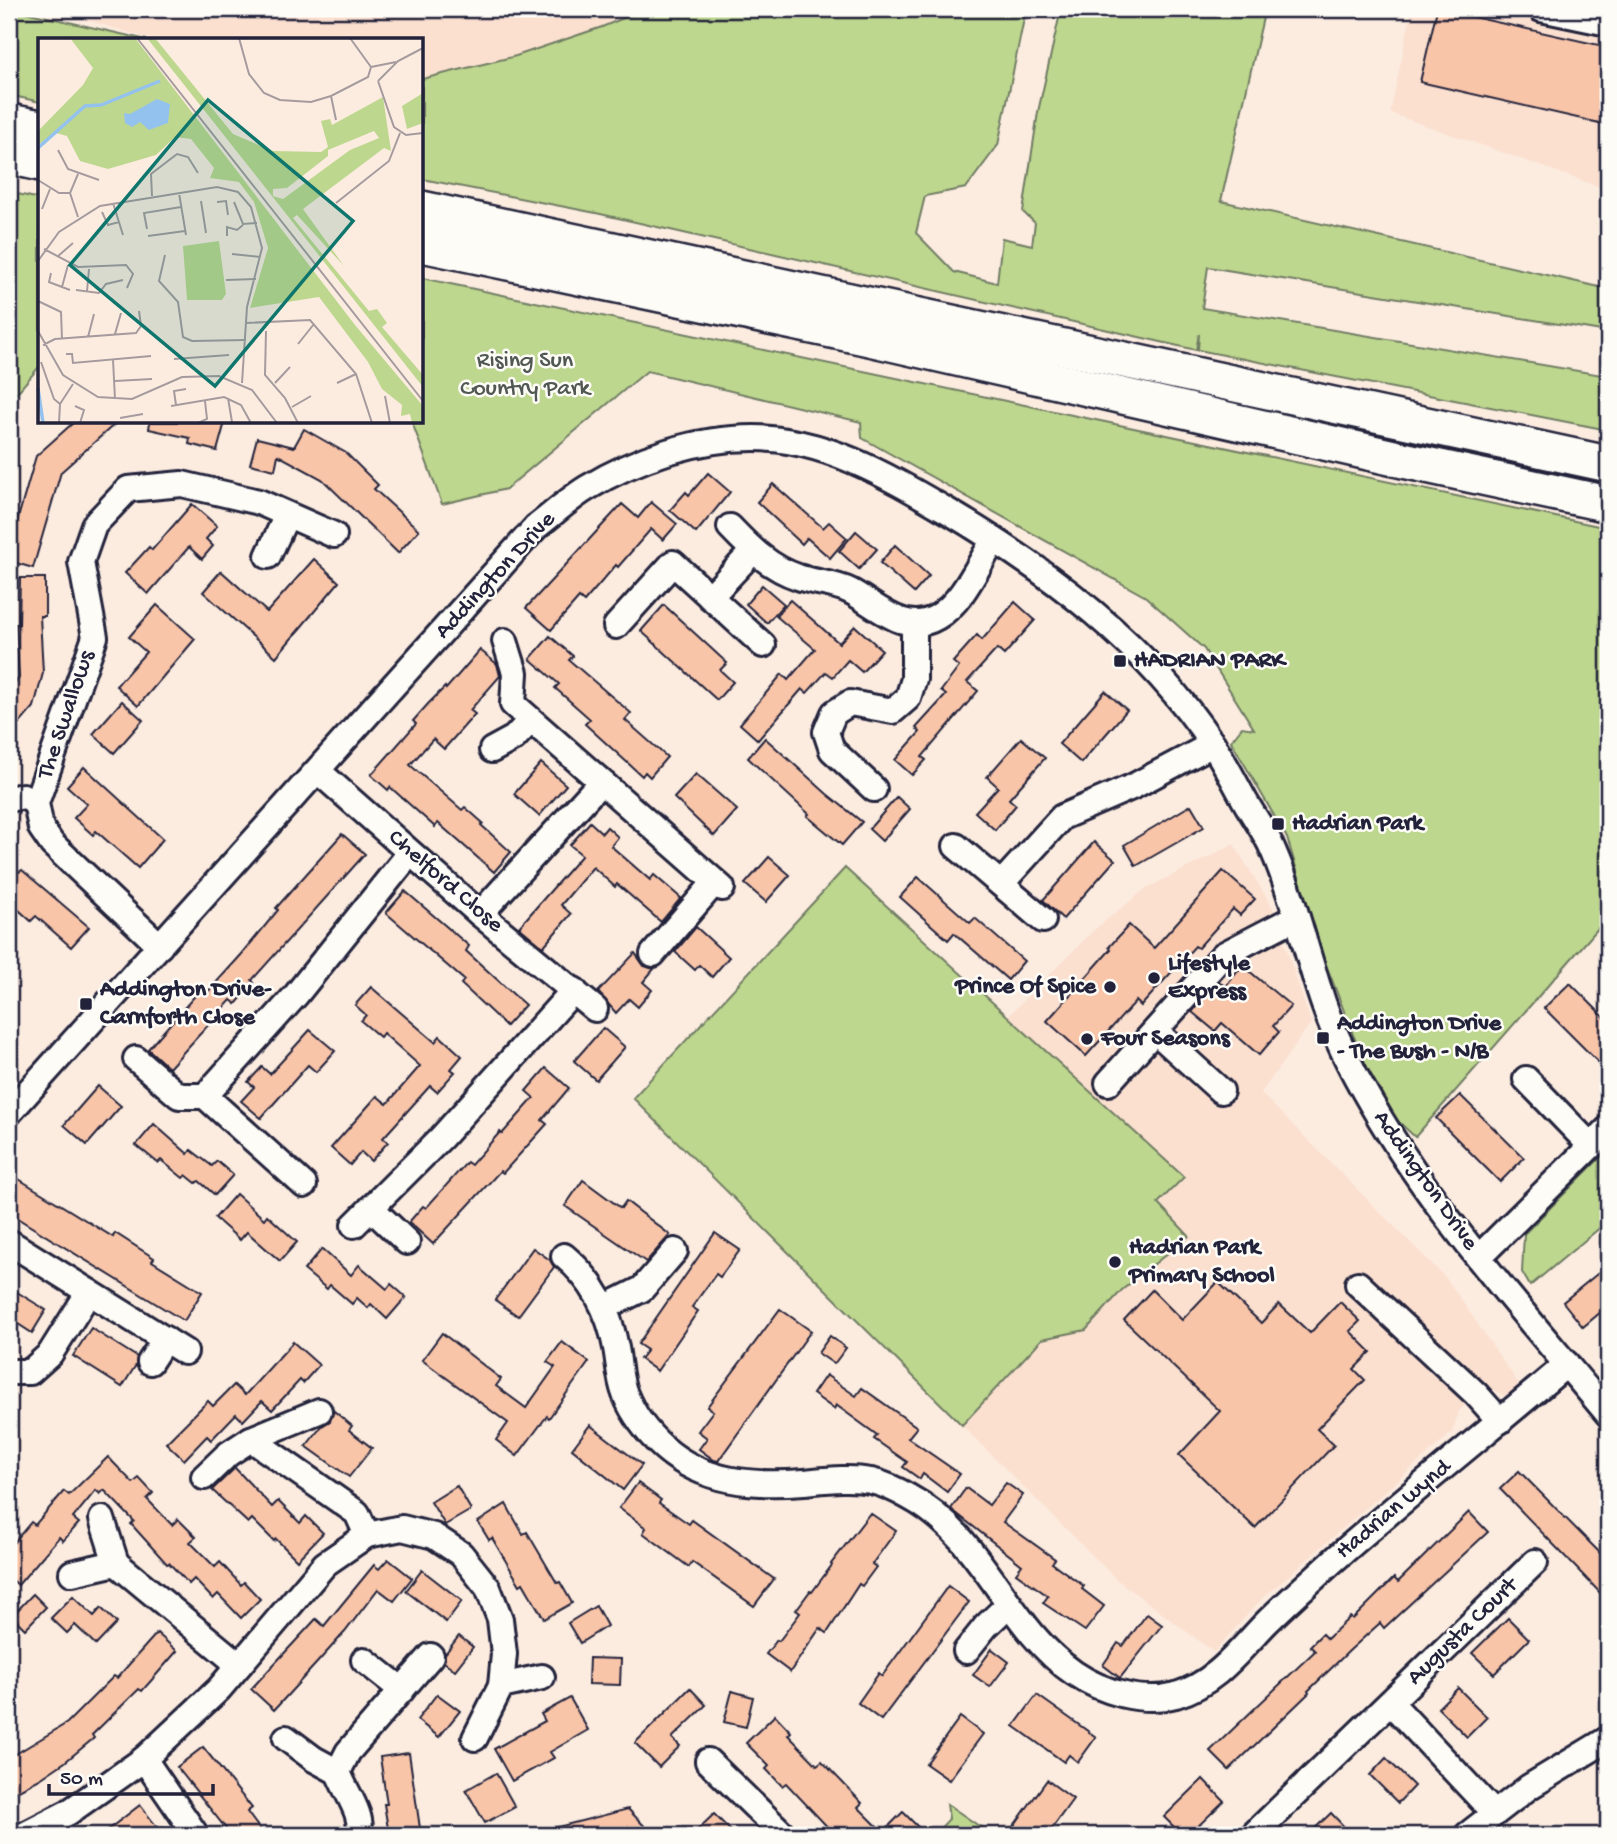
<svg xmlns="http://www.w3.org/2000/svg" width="1617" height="1844" viewBox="0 0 1617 1844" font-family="'Gochi Hand',sans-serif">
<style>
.built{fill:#fbe0d0}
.green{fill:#bed78e;stroke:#707c64;stroke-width:2}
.building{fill:#f9c5a9;stroke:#22223b;stroke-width:2}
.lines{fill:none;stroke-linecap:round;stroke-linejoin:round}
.minor-casing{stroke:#22223b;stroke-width:30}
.highway-casing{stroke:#22223b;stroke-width:40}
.minor{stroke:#fdfcf7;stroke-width:24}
.highway{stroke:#fdfcf7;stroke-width:35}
.poi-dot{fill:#22223b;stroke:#fdfcf7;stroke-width:2.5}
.labels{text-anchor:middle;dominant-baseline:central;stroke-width:5;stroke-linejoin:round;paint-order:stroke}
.park-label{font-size:24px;fill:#515854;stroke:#fdfcf7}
.street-label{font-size:24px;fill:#22223b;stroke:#fdfcf7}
.poi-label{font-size:24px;font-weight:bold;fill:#22223b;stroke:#fdfcf7;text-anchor:start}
.inset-river{fill:none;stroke:#94c2ee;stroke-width:3.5}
.inset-road{fill:none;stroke:#a59b9e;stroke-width:2}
.view{fill:#0f766e;fill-opacity:0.15;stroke:#0f766e;stroke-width:3.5}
.inset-edge{fill:none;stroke:#22223b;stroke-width:3.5}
</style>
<rect width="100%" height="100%" fill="#fcece0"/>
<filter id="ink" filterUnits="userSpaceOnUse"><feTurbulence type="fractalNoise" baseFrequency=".0143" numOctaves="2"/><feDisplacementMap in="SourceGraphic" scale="14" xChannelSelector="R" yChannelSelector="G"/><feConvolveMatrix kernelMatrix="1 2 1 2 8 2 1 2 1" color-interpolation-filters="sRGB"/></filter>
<g filter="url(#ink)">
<g class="built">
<polygon points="51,9 645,9 602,27 516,56 432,77 422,78 422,40 153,40"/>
<polygon points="1412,9 1608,9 1608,190 1390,113"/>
<polygon points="1234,844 1273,908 1311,1023 1261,1093 1446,1278 1523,1390 1504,1396 1485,1385 1459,1411 1452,1433 1261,1600 1214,1652 1117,1580 633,1098 845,868 1008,1016 1095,929 1145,889"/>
</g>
<g class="green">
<polygon points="9,9 12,9 147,40 40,40 40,102 9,95"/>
<polygon points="645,9 1026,9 998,145 966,188 925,196 916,233 954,272 997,283 1002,238 1032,245 1035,223 1023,212 1038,112 1061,9 1265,9 1221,201 1608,289 1608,332 1208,267 1202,308 1608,376 1608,430 1198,350 1199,334 1196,350 596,213 422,179 422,79 516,56 602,27"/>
<polygon points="9,192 40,199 40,366 9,402"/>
<polygon points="422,278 1608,528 1608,917 1415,1137 1385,1109 1354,1037 1324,959 1287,838 1231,741 1242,727 1254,729 1204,649 1146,597 862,438 861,422 647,371 506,489 442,504 412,422 422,422"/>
<polygon points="845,868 1184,1177 1158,1203 1189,1236 1122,1290 1086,1330 1042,1339 962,1425 633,1098"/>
<polygon points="1608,1150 1608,1221 1530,1286 1522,1272 1524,1234"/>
<polygon points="947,1804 992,1835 934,1835 949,1819"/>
</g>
<g class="building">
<polygon points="1437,9 1608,47 1608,125 1420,82"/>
<polygon points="74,422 117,422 61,472 33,568 9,561 9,549 36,456"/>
<polygon points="150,422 225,422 217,451 189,444 190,438 149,429"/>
<polygon points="304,429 346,453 378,485 374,489 419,530 398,553 322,479 278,455 275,470 250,464 257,438 294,447"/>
<polygon points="708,473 730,492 696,533 670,510 686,492 689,495"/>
<polygon points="773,484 823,528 829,522 847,538 830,558 807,538 802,544 757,502"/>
<polygon points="651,502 677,524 663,540 651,529 618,567 616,565 584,602 579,598 551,630 526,608 622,504 638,518"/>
<polygon points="192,504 217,526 206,539 213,546 202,559 189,547 148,594 125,573 149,547 152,550"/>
<polygon points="856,531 877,549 859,569 839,551"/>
<polygon points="895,545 929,576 914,593 880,563"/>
<polygon points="314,559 339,582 276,657 203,592 221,571 267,612"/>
<polygon points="20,578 45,578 45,616 40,616 43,673 34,707 9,736 9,690 19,678 16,624 19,624"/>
<polygon points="762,585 784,604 767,623 746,604"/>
<polygon points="790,600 839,643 855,626 882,650 862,672 848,660 833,677 826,672 807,693 802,689 758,740 740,724 782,674 788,680 815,649 776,616"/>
<polygon points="1015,602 1035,620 1004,655 997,649 967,682 978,691 922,757 926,760 912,775 895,760 920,732 916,728 946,695 941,691 959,667 953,662 977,635 982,640"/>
<polygon points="157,605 195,639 138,706 116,686 146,652 129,637"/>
<polygon points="664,605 727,663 720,670 733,682 717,700 641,631"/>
<polygon points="550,636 573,656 569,660 631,713 625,720 667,757 650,777 645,772 642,776 585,724 590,719 555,688 559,684 530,659"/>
<polygon points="480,650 497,664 500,676 470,710 475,714 444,749 433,739 410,765 462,810 465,807 483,823 481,825 511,852 494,872 438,823 435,827 390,787 388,790 371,775 416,724 413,721 428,704 445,687 446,689"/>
<polygon points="1105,691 1127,710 1081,763 1059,744"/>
<polygon points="122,701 143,720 114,753 93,734"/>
<polygon points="765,738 827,794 862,822 842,845 807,816 809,814 748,758"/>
<polygon points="1021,738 1045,758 1009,799 1016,805 995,830 975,812 998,787 987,777"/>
<polygon points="541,763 566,785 539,816 514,794"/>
<polygon points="84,767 163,839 138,868 96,831 93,835 74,818 87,804 67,786"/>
<polygon points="696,774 737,810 714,836 674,798"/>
<polygon points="897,797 910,809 882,841 869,829"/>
<polygon points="1191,805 1204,827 1136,866 1124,845"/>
<polygon points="590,822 602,833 607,827 618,837 611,846 650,880 654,875 681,898 661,922 617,884 615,887 593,867 561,905 571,914 543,947 519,927 582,855 570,845"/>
<polygon points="342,834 365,854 252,980 254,983 236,1004 231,1000 169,1068 148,1049 200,990 205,995 242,954 278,910 276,908"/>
<polygon points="1094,842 1115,860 1063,919 1043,900"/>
<polygon points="769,857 790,875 766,902 745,884"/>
<polygon points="9,863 19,872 22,870 89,927 71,947 36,916 31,921 9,901"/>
<polygon points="1223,871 1255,899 1240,915 1233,909 1198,948 1195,946 1141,1006 1136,1001 1086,1056 1047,1021 1111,949 1109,947 1129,925 1154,948"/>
<polygon points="918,877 970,923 975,918 1024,961 1008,980 954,933 948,940 900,897"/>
<polygon points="405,891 469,946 466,951 525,1005 506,1026 461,984 464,980 386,913"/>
<polygon points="696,927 729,957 712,977 699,965 695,970 675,952"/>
<polygon points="635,953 644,966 654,969 643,982 652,990 638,1007 629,999 616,1013 598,992"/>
<polygon points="1238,970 1248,970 1291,1006 1273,1026 1279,1032 1259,1055 1222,1023 1215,1031 1192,1012 1219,981 1225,987"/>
<polygon points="1570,983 1608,1021 1608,1072 1544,1008"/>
<polygon points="371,987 435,1042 440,1036 462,1056 451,1069 455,1072 437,1092 430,1086 383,1138 388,1142 371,1161 361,1152 350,1165 331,1148 377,1096 387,1104 420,1066 383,1033 380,1037 361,1021 366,1015 355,1005"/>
<polygon points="603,1028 625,1047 596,1080 574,1061"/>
<polygon points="310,1030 335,1051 316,1072 308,1065 261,1118 241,1101 254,1087 248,1082 262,1067 270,1074"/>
<polygon points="546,1068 569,1088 542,1120 547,1124 503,1173 500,1171 433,1244 409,1222 423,1206 426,1208 467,1162 471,1165 500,1132 502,1134 534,1098 526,1091"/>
<polygon points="98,1086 121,1106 87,1145 64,1125"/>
<polygon points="1460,1095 1524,1158 1500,1182 1436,1118"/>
<polygon points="154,1124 188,1154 191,1150 212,1166 217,1161 233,1175 215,1195 199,1181 196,1183 186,1175 183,1178 161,1160 158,1163 136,1145"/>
<polygon points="9,1173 113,1237 115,1233 154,1258 152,1261 202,1292 184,1321 9,1213"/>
<polygon points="583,1180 621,1208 626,1201 670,1235 646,1262 565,1206"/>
<polygon points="236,1194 264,1219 267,1215 297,1242 280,1261 247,1232 240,1240 215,1218"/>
<polygon points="715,1233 740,1250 720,1277 716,1274 692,1307 698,1311 657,1371 640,1359 647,1350 638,1344"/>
<polygon points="533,1248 550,1260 554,1267 518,1316 495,1300"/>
<polygon points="322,1249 351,1275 359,1265 387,1289 391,1284 406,1297 387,1319 371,1304 368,1308 357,1298 352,1304 330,1285 327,1289 304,1270"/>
<polygon points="1608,1265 1608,1306 1583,1327 1563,1302"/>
<polygon points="1218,1282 1261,1323 1279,1304 1310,1333 1340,1302 1360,1321 1350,1331 1371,1352 1354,1369 1365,1380 1317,1429 1334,1445 1255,1528 1179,1455 1220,1411 1124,1320 1152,1290 1182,1320"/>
<polygon points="9,1287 46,1310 32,1333 9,1318"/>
<polygon points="780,1309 811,1331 718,1461 714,1460 699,1449 707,1438 698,1431 713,1411 707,1407"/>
<polygon points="91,1328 137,1357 136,1365 122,1387 73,1356"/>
<polygon points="442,1333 501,1379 496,1386 526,1408 555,1367 547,1362 562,1342 589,1362 549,1418 547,1416 517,1456 496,1440 508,1423 422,1360"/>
<polygon points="830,1336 846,1348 834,1364 818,1353"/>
<polygon points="293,1342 319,1365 303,1383 300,1380 272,1410 262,1401 243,1421 236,1414 211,1440 207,1436 184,1460 166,1443 208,1401 213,1406 234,1385 245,1395"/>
<polygon points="826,1375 856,1396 862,1388 917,1427 908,1438 960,1474 947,1492 923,1474 920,1479 903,1467 907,1462 874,1439 877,1435 836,1405 834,1409 813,1394"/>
<polygon points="334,1411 352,1426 349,1430 372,1448 349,1477 306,1446 322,1426 330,1421"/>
<polygon points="590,1425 642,1465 623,1490 572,1449"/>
<polygon points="108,1457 133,1483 139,1478 153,1493 147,1499 172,1525 178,1519 196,1537 190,1542 215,1567 220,1562 241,1585 244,1582 260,1599 241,1618 218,1594 213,1599 194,1579 189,1584 169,1563 167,1564 131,1524 134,1521 104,1490 100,1494 96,1490 73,1518 79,1523 63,1541 59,1537 18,1585 9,1577 9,1548 31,1522 35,1525 64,1491 69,1495"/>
<polygon points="235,1468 272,1507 278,1501 300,1523 306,1516 323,1533 297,1560 276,1539 274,1541 252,1519 248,1523 212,1490"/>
<polygon points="1519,1471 1608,1561 1608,1601 1500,1489"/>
<polygon points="638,1483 661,1500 659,1503 689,1524 692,1520 774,1579 754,1606 692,1562 689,1567 643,1533 646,1528 619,1508"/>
<polygon points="1006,1483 1023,1495 1003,1522 1055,1559 1052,1563 1084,1586 1082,1589 1104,1606 1085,1631 1043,1603 1048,1596 1016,1573 1022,1565 951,1509 966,1488 989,1505"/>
<polygon points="457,1486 471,1510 445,1525 431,1502"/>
<polygon points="506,1504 523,1534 527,1532 557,1583 560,1582 572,1603 544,1619 523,1583 520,1585 492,1538 489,1540 478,1522"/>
<polygon points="1469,1512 1488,1532 1384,1628 1380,1623 1349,1651 1308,1691 1309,1693 1229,1770 1210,1751 1315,1651 1310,1646 1322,1634 1327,1639 1350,1617 1353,1619 1394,1578 1398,1582"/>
<polygon points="870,1513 896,1531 872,1564 876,1567 862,1586 859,1584 827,1633 820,1628 790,1672 766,1654 777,1640 779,1641 800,1613 796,1610 810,1591 812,1592 832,1565 831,1564"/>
<polygon points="388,1559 412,1578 394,1601 378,1589 345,1632 274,1710 251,1689 316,1619 324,1626 374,1565 379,1569"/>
<polygon points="422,1570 462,1601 446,1622 406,1591"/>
<polygon points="948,1586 969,1602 881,1720 858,1703 879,1673 882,1676"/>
<polygon points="33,1594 46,1607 25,1629 12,1616"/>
<polygon points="73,1596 94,1616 101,1608 117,1623 96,1645 75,1625 67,1633 51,1618"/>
<polygon points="596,1606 607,1626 580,1643 568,1623"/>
<polygon points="1147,1614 1162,1625 1120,1678 1103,1665 1118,1643 1123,1646"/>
<polygon points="1508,1618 1529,1639 1494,1674 1472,1653"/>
<polygon points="157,1633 177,1651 157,1674 142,1691 139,1689 92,1735 94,1738 65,1762 40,1779 9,1795 9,1758 67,1723 114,1676 117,1678"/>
<polygon points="459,1636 473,1647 455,1670 444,1662 445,1654"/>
<polygon points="992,1649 1009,1662 990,1687 973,1675"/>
<polygon points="589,1658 621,1659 620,1685 588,1684"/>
<polygon points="690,1688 706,1705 672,1738 680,1746 659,1767 635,1743"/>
<polygon points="1458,1688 1487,1717 1467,1737 1438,1708"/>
<polygon points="732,1691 753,1697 746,1727 724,1722"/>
<polygon points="437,1694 460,1711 439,1737 417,1720"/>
<polygon points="1037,1695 1096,1737 1078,1762 1069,1755 1064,1762 1014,1726"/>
<polygon points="570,1698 588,1730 550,1752 554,1758 512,1781 494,1749 545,1721 541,1714"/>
<polygon points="775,1715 791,1732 788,1735 817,1765 822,1761 862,1803 858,1807 883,1832 903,1812 926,1835 835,1835 786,1783 782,1786 766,1769 769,1766 746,1743"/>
<polygon points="960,1717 983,1734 949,1780 926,1764"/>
<polygon points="203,1747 252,1808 247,1812 264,1835 231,1835 177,1767"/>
<polygon points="409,1753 421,1835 389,1835 384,1804 387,1804 380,1757"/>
<polygon points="1386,1758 1414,1786 1398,1803 1370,1775"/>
<polygon points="496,1773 515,1807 485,1823 466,1790"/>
<polygon points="1203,1779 1224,1801 1189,1835 1182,1835 1164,1817"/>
<polygon points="1047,1780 1073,1799 1047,1835 1024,1835 1013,1827"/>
<polygon points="140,1805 163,1835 101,1835"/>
<polygon points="628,1809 653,1835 551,1835 550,1829"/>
<polygon points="1331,1813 1352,1835 1308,1835"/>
<polygon points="714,1814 735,1835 692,1835"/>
</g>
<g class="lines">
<defs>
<g id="minor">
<polyline points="1541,9 1608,23"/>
<path d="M730,527C750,548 770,568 798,577C815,583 835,583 850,591C877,605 905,636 937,617C963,602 978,565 994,540"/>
<polyline points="268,556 287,515"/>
<polyline points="710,597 753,551"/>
<polyline points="616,626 673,563 763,645"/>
<polyline points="505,641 515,673 513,704 722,888"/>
<polyline points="492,750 514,738 530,721"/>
<polyline points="318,771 480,914 595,1009"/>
<polyline points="874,789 832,750 826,732 834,713 850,703 893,711 908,698 914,679 914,625"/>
<polyline points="9,799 23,796 36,803"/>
<polyline points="956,846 1043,920"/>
<polyline points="1001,884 1062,817 1134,786 1213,744"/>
<polyline points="480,914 601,782"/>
<polyline points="160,946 52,844 41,828 36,803 95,637 81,562 94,525 128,489 182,484 259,502 334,535"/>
<polyline points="653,954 715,882"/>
<polyline points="1155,1031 1221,1091"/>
<polyline points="136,1059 179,1096 205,1096"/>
<polyline points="1526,1079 1591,1146"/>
<polyline points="1108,1083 1223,955 1296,917"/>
<path d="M9,1113L536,527C553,514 569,499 587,488C636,458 697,438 754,438C825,439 886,475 946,510C1049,571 1147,644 1214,746C1225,763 1235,783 1245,801C1254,817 1266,833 1273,850C1294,898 1306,952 1323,1002C1335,1037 1352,1071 1371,1103C1436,1216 1525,1314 1608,1414"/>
<polyline points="304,1185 205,1096 296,995 410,853"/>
<polyline points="371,1208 407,1242"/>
<polyline points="354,1225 442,1137 574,990"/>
<polyline points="9,1242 185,1352"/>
<path d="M564,1256C593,1280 609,1310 616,1348C619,1363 619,1379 625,1394C633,1414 648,1434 664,1448C704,1483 754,1486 804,1482C826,1480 849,1477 871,1481C885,1484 897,1490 909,1497C984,1537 1006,1626 1074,1673C1102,1692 1142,1704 1176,1695C1216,1683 1238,1652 1265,1624C1287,1602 1311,1581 1334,1560C1410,1493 1490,1430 1567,1364"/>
<polyline points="1479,1257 1608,1129"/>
<polyline points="1358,1284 1476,1394 1500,1421"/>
<polyline points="604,1308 642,1289 675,1251"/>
<polyline points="150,1362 165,1339"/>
<polyline points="9,1372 30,1372 50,1354 89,1292"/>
<polyline points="251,1439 357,1513 367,1535"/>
<polyline points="204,1477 228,1454 251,1439 319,1411"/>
<polyline points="116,1563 239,1665"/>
<polyline points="72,1573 116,1563 102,1519"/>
<polyline points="966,1651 986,1626 1009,1604"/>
<polyline points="364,1660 402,1690"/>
<polyline points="1391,1703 1494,1813"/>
<polyline points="286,1738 314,1759 338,1772"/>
<polyline points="475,1738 501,1686 542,1677"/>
<polyline points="144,1759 196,1835"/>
<polyline points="708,1761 784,1835"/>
<polyline points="24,1835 69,1812 144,1759 219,1689 325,1564 367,1535 402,1528 434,1536 461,1554 488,1588 500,1619 504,1654 501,1686"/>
<path d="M359,1835C364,1814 345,1792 338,1772L348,1752L431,1656"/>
<polyline points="1253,1835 1535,1562"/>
<polyline points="1467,1835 1529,1787 1608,1739"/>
</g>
<g id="highway">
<polyline points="9,122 40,128"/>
<polyline points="9,156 40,163"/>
<polyline points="422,209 1608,464"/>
<polyline points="422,244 865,337 1403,460 1608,504"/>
</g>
</defs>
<use href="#minor" class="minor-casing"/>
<use href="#highway" class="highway-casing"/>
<use href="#minor" class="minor"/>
<use href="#highway" class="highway"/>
</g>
</g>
<g class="poi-dot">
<rect x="1113" y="654" width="14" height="14" rx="3.5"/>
<rect x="1271" y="817" width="14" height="14" rx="3.5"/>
<circle cx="1154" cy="978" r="7"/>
<circle cx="1110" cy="987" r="7"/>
<rect x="79" y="997" width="14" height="14" rx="3.5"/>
<rect x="1316" y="1031" width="14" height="14" rx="3.5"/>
<circle cx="1087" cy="1039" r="7"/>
<circle cx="1115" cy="1262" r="7"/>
</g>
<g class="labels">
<g class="park-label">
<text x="525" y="361">Rising Sun<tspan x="525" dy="28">Country Park</tspan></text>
</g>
<g class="street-label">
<text transform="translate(496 576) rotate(-47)">Addington Drive</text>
<text transform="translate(67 715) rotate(-71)">The Swallows</text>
<text transform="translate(445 882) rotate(41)">Chelford Close</text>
<text transform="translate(1425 1181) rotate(55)">Addington Drive</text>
<text transform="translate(1394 1510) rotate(-40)">Hadrian wynd</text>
<text transform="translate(1463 1632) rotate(-44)">Augusta Court</text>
</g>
<g class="poi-label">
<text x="1134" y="661">HADRIAN PARK</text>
<text x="1292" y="824">Hadrian Park</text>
<text x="1168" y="964">Lifestyle<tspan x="1168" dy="28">Express</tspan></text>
<text x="1096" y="987" text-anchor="end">Prince Of Spice</text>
<text x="100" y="990">Addington Drive-<tspan x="100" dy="28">Carnforth Close</tspan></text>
<text x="1337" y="1024">Addington Drive<tspan x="1337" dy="28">- The Bush - N/B</tspan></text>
<text x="1101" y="1039">Four Seasons</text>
<text x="1129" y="1248">Hadrian Park<tspan x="1129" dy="28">Primary School</tspan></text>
</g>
</g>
<g transform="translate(38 38)">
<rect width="385" height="385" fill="#fcece0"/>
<path d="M32,0H97L317,287L385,368V385H374L372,376L363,378L364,367L344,351L330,324L281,259L212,270L230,210L216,164L201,144L172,140L176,130L153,101L137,99L118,117L70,131L42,123L29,98L18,95L0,107V93L45,47L55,30ZM109,0H117L195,96L235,113L283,114L290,109L283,83L292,81L294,87L345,59L353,113L346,110L265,171L306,228L259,177L255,180L331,273L339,271L349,285L344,289L385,337V349ZM336,93L341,100L312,112L245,161L235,158V151L249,150L290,118V112ZM385,55V85L369,91L364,68ZM181,203L188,256L184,262H149L145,208Z" fill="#bed78e" fill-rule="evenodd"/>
<path d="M119,61L132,66L130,85L111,92L102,84L94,89L87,85L86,75L92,76Z" fill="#94c2ee"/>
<path class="inset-river" d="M0,110L47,68L63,67L122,43M0,350L5,385"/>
<path class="inset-road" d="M99,0L385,363M201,0L211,36L226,55L242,62L273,64L293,58L330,39L333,29M312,0L333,29M333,29L358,24M340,43L356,89L368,97L385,95M340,43L360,23L385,10M293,58L298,82M20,112L30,131L61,142M40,136L32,155L40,179M0,142L21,155H32M141,155L148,197M114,158L113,136L139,116L150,119L160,135M163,163L168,195M179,164L188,163L190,177M196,164L205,186L219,185M75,165L85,197M298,165L351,123L362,95M4,171L12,151M64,174L70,187L81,184M109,191L106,175L143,169M110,198L147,193M189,198V189L199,192L205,187M6,211L40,229L88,227L95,236L89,250M194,216L222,219M127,217L121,243L140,264L145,299L154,303L208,302M19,219L35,205M0,223L21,194L62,168L179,149L200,154L213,169L224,210L209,269L204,345M13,235L11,244L32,252M188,242L218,241M24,249L30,227M38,252L61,255L68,246L85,242M49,253L51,231M0,263L23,274L24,301M208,285L272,282L318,336L334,385M0,293L25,337L60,359L94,361L144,339L181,338L214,352L239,385M228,293L227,337L247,360L260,385M77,296L83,275M50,299L56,276M260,306L276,286M5,307L17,301L98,295L103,288L101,273M28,316H34L35,325L113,318M136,321L191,317M75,322L77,361M3,324L16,361L22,366M77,343L114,341M237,345L252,329M299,345L318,336M347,358L352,385M190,360L194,384M138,367L136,353L148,351M37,368L46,372L42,385M133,368L186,359L203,367L213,385M254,369L273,358M82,380L105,376M21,385L22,366L35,346M160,385L169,381L167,363"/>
<path class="view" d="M170,62L315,183L177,348L32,227Z"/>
<rect width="385" height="385" class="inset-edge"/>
</g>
<rect width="1617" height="1844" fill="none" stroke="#fdfcf7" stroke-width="35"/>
<rect x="18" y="18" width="1582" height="1809" fill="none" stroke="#22223b" stroke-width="2.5" filter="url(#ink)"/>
<path d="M49 1784v10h164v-10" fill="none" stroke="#22223b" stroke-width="3.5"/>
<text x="60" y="1784" font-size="21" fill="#22223b" stroke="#fdfcf7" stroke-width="5" paint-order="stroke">50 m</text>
</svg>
